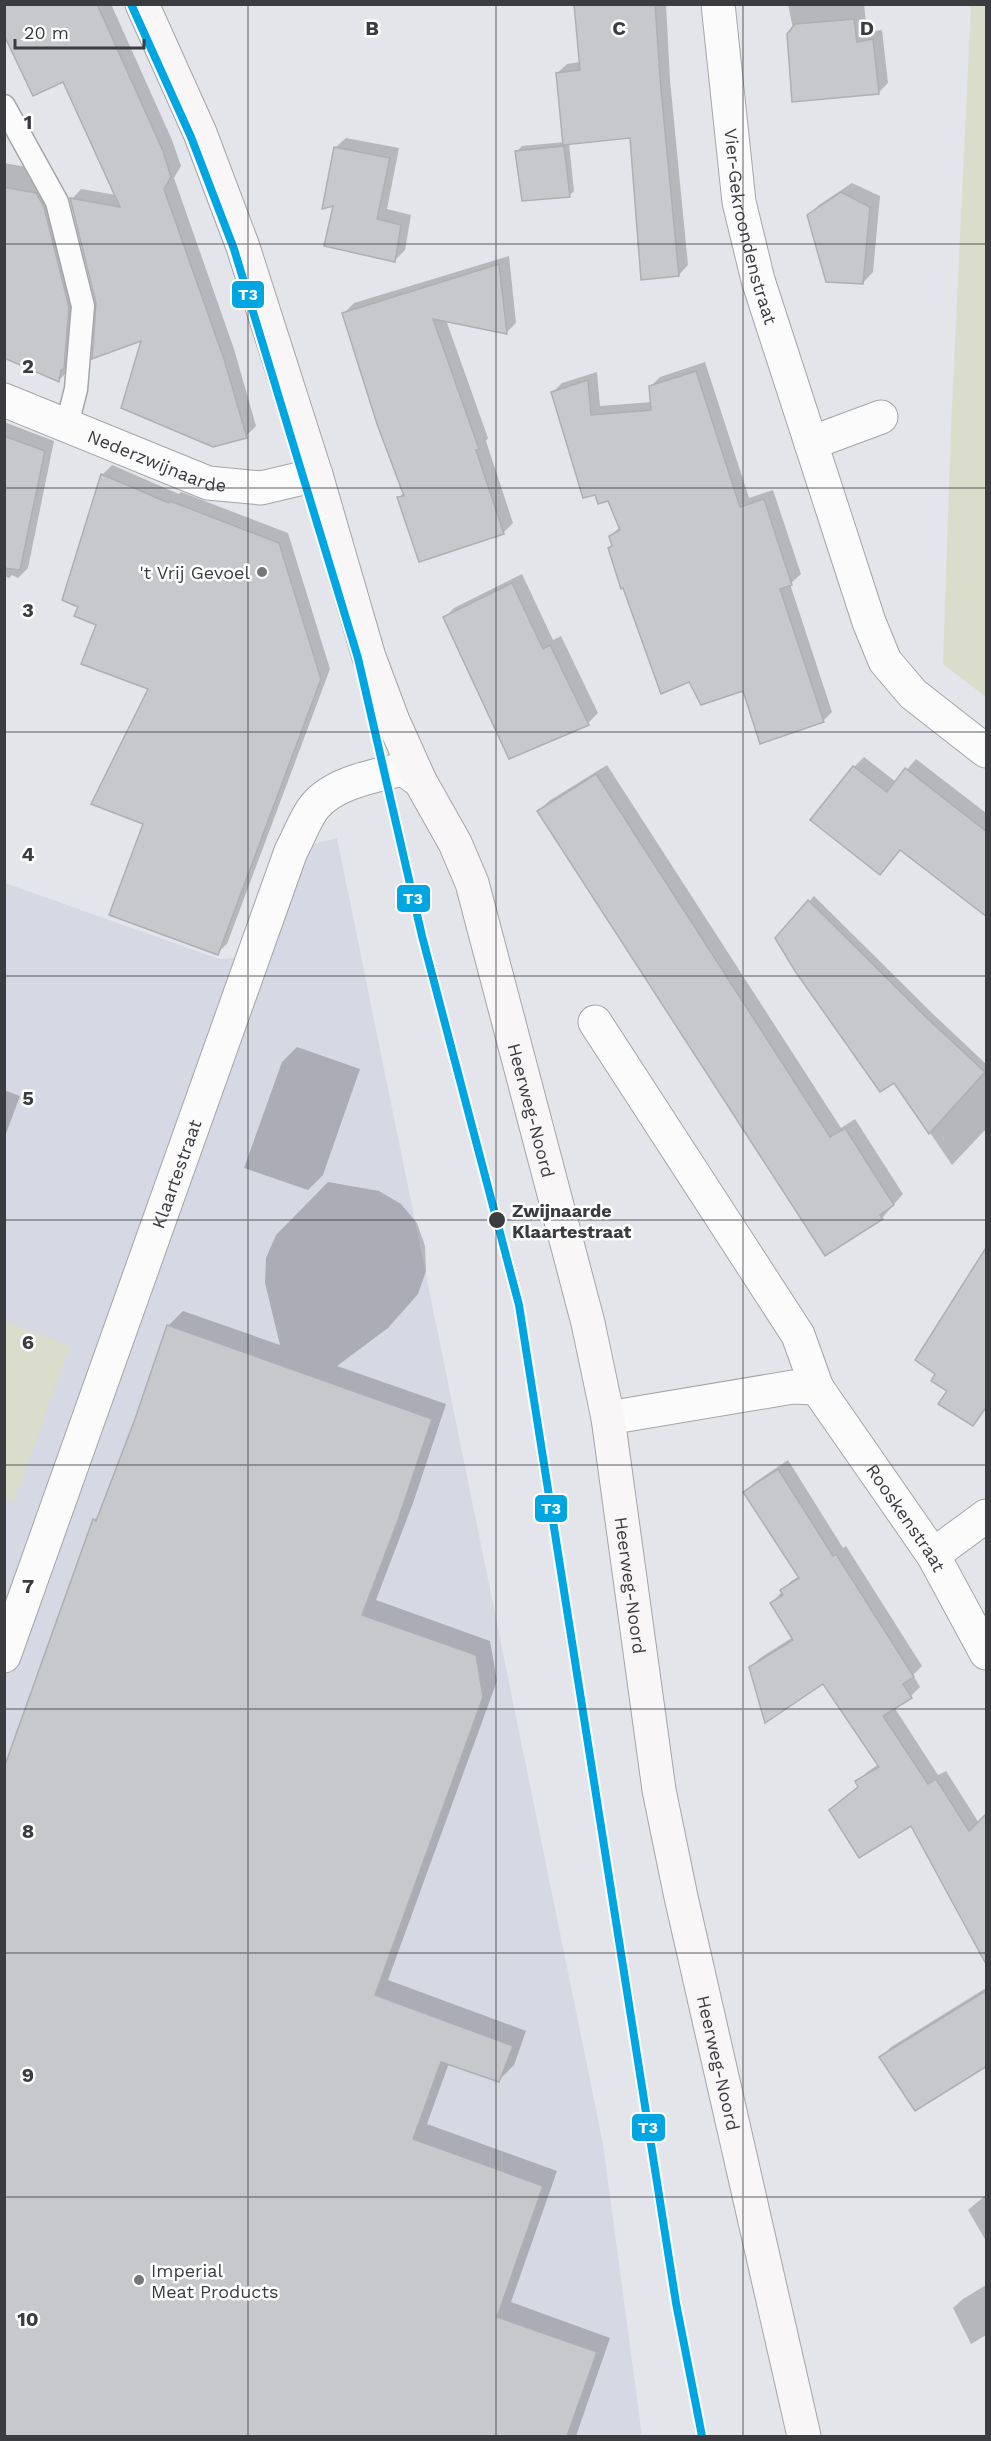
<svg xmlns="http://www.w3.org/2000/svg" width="991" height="2441" viewBox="0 0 991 2441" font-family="'Work Sans',sans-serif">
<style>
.built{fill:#d6d8e3}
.green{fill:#daddcc}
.shadow{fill:#0003}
.building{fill:#c7c8cc;stroke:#aeafb2;stroke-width:1.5}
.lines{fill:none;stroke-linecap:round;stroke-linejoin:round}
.lane-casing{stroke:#a4a5a8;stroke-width:25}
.street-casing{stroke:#a4a5a8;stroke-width:35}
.secondary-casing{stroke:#a4a5a8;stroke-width:35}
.lane{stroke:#fbfbfc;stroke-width:22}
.street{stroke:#fbfbfc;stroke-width:33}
.secondary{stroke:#f8f6f7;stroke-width:33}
.tram-1-casing{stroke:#fff;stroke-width:12}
.tram-1{stroke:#00a6e2;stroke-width:8}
.grid{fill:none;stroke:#3a3c3f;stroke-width:1.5;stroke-opacity:0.55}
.poi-dot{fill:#76777b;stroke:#fff;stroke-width:2}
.stop-dot{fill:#3a3c3f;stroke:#fff;stroke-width:2}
.labels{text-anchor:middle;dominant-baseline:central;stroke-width:5;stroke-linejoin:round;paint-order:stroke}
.street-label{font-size:18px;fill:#3a3c3f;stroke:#fff}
.poi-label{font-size:18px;fill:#3a3c3f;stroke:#fff;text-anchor:end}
.stop-label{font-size:18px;font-weight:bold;fill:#3a3c3f;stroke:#fff;text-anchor:start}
.grid-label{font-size:20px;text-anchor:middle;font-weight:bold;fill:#3a3c3f;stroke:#fff;stroke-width:5;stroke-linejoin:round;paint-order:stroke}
.line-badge{stroke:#fff;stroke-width:2}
.badge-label{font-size:16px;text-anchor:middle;font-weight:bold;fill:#fff}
</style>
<rect width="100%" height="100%" fill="#e4e5ea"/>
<polygon class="built" points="337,838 603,2144 642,2436 5,2436 5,883 219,959 263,956 299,848"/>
<g class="green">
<polygon points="971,5 986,5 986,697 943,664 951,427"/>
<polygon points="5,1321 70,1346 14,1502 5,1498"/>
</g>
<g class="shadow">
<polygon points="4,4 111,4 172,140 181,166 174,178 234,349 256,426 246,436 143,339 98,303 72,199 81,189 116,195 64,80"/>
<polygon points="575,4 666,4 670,80 688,265 679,275 631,137 569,143 574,191 569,196 517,151 522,146 565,142 557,73 567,64 580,62"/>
<polygon points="788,4 864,4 867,32 882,30 888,83 878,93 793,29"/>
<polygon points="346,138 399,148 387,209 411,215 405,250 395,260 335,204 335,148"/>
<polygon points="4,163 32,168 30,179 48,182 80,295 70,369 59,380 4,356"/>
<polygon points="852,183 880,196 873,272 863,283 809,215 819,205"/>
<polygon points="509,256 516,323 506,333 446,320 488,438 486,441 513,523 503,533 399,498 404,492 344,313 354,303"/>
<polygon points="705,362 749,498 773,490 801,574 790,584 832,712 823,721 743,689 610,548 613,544 610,536 620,527 609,499 552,393 562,383 597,372 600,406 652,402 650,387 660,377"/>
<polygon points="4,422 54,441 28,568 18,578 12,575 9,578 4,576"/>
<polygon points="112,465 179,494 181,492 288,533 330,669 227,944 217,953 144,823 150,688 98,625 80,606 102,475"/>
<polygon points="522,574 553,640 561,636 598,713 588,723 445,617 454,608"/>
<polygon points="864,757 896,782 916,759 986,813 986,915 901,849 880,873 854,767"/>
<polygon points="607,765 841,1128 855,1119 903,1194 882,1218 539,811 549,801"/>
<polygon points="814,896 933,1014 986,1064 986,1129 952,1165 895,1081 777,938"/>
<polygon points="297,1047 360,1069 323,1175 308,1190 244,1168 282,1062"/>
<polygon points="4,1090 20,1096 4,1139"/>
<polygon points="328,1182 379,1191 401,1204 417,1223 425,1246 426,1271 418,1294 388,1328 337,1366 446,1404 413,1503 376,1600 490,1641 497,1681 388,1980 526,2031 514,2065 499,2080 449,2063 427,2124 557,2171 511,2302 610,2338 576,2436 4,2436 4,1773 94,1520 101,1514 137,1420 168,1326 183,1311 280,1345 265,1283 266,1258 276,1235"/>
<polygon points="788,1460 843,1548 846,1546 922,1666 913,1675 920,1687 911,1696 894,1707 938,1775 946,1771 979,1823 986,1959 911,1824 831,1810 859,1786 857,1782 867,1772 879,1764 824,1682 750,1668 760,1658 793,1637 772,1603 791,1581 800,1576 745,1492 754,1483"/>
<polygon points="986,1988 986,2065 881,2057 891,2047"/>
<polygon points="986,2195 986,2241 968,2210"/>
<polygon points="986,2285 986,2335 971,2344 953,2308 963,2299"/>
</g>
<g class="building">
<polygon points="4,4 97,4 163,151 171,177 164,189 224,359 247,438 213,447 121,408 141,341 92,359 96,303 70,198 120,207 63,82 33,96 4,35"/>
<polygon points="574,4 655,4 661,90 679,276 641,280 630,138 563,145 556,73 580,70"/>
<polygon points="854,19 857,42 873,39 879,94 792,102 787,34 795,24"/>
<polygon points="564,146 570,197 522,201 515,151"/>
<polygon points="334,147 390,158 377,219 401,225 395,262 324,246 333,206 322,209"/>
<polygon points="4,187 36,193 44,207 69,307 64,369 61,370 59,382 4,358"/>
<polygon points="841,192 870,207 863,284 826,282 807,215"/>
<polygon points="499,264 507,334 433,319 479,449 476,450 504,534 419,562 397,497 404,496 377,424 342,313"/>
<polygon points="696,371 740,507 764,499 792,585 780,589 824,722 760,744 743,691 701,705 689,682 661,694 623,588 621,589 608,548 612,546 609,536 620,530 608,501 598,504 595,495 583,498 551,392 588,380 591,415 651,410 649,386"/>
<polygon points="4,436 45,451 20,570 4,568"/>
<polygon points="101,474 169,503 170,501 279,543 321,679 218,955 109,915 143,824 91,804 148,689 81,664 96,625 74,616 78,607 62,600"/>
<polygon points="512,583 543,649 550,645 589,725 509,759 443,617"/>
<polygon points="853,766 887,792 905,768 987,832 987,917 900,850 880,875 810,820"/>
<polygon points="596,774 830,1137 845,1128 894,1205 880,1215 883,1219 825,1256 537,811"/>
<polygon points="808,900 928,1019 985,1072 929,1134 894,1083 880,1092 795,971 775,938"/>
<polygon points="987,1246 987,1406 973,1426 938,1404 947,1391 931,1381 935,1374 915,1360"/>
<polygon points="167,1325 432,1419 398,1520 362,1615 476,1655 483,1697 375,1995 513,2046 499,2082 441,2062 413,2139 543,2186 497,2317 597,2352 567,2436 4,2436 4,1768 93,1519 96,1521 135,1419"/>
<polygon points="778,1469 833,1556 836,1554 914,1677 903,1684 912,1698 883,1716 928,1784 936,1779 969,1831 987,1813 987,1966 911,1826 859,1858 829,1810 858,1787 855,1781 879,1767 823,1684 765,1723 749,1667 793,1640 770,1603 783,1595 780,1590 799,1578 743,1492"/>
<polygon points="987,1990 987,2066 915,2111 879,2057"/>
</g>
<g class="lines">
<defs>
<polyline id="lane" points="4,106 57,202 83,306 76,389 67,425"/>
<g id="street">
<path id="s1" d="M718,4L739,202L758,280L869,622L885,661L913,694L986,751"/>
<path id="s2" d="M4,400L208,483L261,488L316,475"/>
<polyline points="811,443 881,417"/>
<polyline points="595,1022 798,1335 817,1388"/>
<path id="s3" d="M608,1418L793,1387L817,1388L933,1555L986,1653"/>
<polyline points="933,1555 986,1516"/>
<path id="s4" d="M4,1656L291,851C299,837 305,818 315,806C335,782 375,776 403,769L420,781"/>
</g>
<g id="secondary">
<path id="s5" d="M142,4L200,133L243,247L316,475L369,657L393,721L420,781L455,843L472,883L588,1323L608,1418L659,1790L681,1897L804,2436"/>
</g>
</defs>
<use href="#lane" class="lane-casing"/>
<use href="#street" class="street-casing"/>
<use href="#secondary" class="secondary-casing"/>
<use href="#lane" class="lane"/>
<use href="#street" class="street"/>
<use href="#secondary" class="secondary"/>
<defs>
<polyline id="tram-1" points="131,4 191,137 234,249 358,658 422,936 519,1305 676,2303 702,2436"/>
</defs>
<use href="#tram-1" class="tram-1-casing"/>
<use href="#tram-1" class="tram-1"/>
</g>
<path class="grid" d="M248,4V2436M496,4V2436M743,4V2436M4,244H986M4,488H986M4,732H986M4,976H986M4,1220H986M4,1465H986M4,1709H986M4,1953H986M4,2197H986"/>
<g class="poi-dot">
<circle cx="262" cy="572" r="6"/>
<circle cx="139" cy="2280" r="6"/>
</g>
<circle class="stop-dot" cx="497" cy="1220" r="9"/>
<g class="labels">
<g class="street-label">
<text stroke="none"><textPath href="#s1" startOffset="225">Vier-Gekroondenstraat</textPath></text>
<text stroke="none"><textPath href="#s2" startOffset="165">Nederzwijnaarde</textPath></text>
<text stroke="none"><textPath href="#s5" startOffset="1176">Heerweg-Noord</textPath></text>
<text stroke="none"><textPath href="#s4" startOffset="512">Klaartestraat</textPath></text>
<text stroke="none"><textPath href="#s3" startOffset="369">Rooskenstraat</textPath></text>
<text stroke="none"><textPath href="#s5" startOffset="1662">Heerweg-Noord</textPath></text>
<text stroke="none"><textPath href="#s5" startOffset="2148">Heerweg-Noord</textPath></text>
</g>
<g class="poi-label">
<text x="250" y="572">'t Vrij Gevoel</text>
<text x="151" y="2270" text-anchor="start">Imperial<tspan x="151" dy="21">Meat Products</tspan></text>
</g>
<g class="stop-label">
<text x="512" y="1210">Zwijnaarde<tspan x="512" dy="21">Klaartestraat</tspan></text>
</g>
</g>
<g class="grid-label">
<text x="372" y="35">B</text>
<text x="619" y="35">C</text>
<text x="867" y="35">D</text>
<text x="28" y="129">1</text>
<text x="28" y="373">2</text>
<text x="28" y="617">3</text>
<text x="28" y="861">4</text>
<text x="28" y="1105">5</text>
<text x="28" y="1349">6</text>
<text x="28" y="1593">7</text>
<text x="28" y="1838">8</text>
<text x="28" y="2082">9</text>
<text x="28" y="2326">10</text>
</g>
<g class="line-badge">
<rect x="231" y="280" width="34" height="29" rx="6" fill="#00a6e2"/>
<rect x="396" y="884" width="35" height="29" rx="6" fill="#00a6e2"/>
<rect x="534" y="1494" width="34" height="29" rx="6" fill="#00a6e2"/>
<rect x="631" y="2113" width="35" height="29" rx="6" fill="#00a6e2"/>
</g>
<g class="badge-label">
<text x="248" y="300">T3</text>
<text x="413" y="904">T3</text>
<text x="551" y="1514">T3</text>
<text x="648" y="2133">T3</text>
</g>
<rect width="991" height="2441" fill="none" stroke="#3a3c3f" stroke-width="12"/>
<path d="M15 39v9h129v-9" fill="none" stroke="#3a3c3f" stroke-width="3"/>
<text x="24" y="39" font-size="18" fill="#3a3c3f" stroke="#ffffff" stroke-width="4.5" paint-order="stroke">20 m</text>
</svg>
